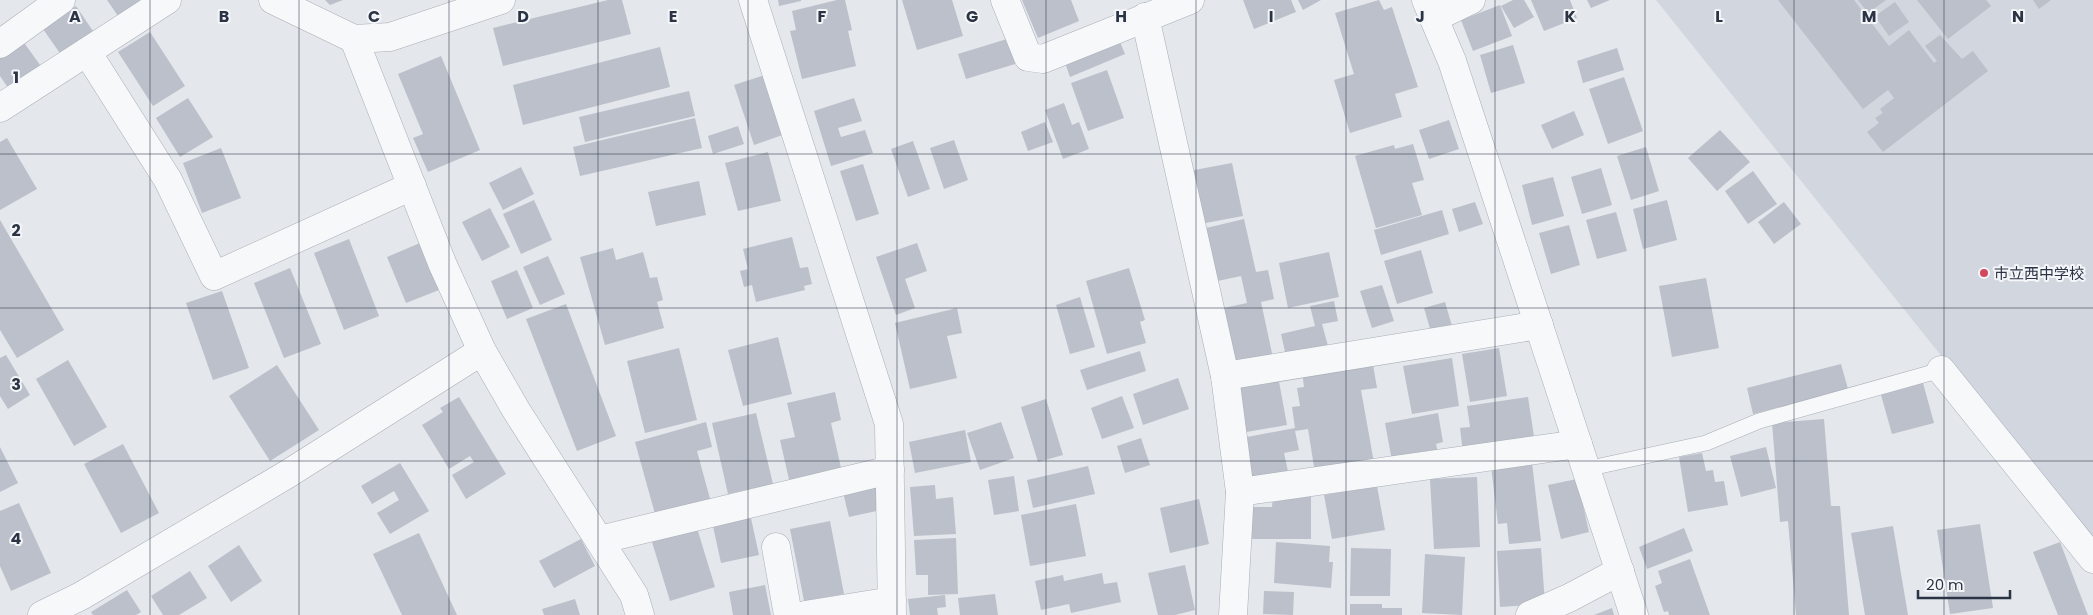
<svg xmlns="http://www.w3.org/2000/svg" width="2093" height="615" viewBox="0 0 2093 615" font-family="Poppins,'Noto Sans JP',sans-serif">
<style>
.built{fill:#d2d6de}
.building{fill:#bbc0ca}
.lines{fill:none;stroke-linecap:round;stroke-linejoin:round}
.service-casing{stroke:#a9aeb7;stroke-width:16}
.minor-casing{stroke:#a9aeb7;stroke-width:29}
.tertiary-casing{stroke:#a9aeb7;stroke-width:29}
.service{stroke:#f7f8fa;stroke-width:15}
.minor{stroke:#f7f8fa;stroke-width:28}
.tertiary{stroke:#f7f8fa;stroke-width:28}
.grid{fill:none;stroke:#2b3445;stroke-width:1;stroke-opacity:0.55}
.poi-dot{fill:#d1495b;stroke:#f4f6f9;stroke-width:2}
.labels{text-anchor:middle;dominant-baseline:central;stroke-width:4;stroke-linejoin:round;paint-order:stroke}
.poi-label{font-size:15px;fill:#2b3445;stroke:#f4f6f9;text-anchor:start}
.grid-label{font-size:16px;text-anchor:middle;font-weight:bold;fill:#2b3445;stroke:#f4f6f9;stroke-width:4;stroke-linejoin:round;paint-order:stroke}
</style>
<rect width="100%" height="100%" fill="#e4e7ec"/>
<polygon class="built" points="1656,0 2093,0 2093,545"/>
<g class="building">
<polygon points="107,0 140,0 118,16"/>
<polygon points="325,0 343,0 330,5"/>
<polygon points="608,0 622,0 631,34 503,66 493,28"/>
<polygon points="778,0 801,0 801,1 779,6"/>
<polygon points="837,0 845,0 852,30 848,31 856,66 802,79 790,31 796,30 792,11"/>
<polygon points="902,0 952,0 963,36 917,50"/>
<polygon points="1022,0 1071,0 1079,21 1038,38"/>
<polygon points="1243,0 1291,0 1296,12 1254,29"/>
<polygon points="1298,0 1321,0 1303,10"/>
<polygon points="1379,0 1384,10 1392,7 1418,87 1395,94 1402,117 1350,133 1334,80 1354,74 1335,13"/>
<polygon points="1513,0 1524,0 1534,17 1514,28 1501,6"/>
<polygon points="1531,0 1570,0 1577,18 1544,31"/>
<polygon points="1587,0 1610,0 1591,8"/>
<polygon points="1778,0 1854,0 1889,46 1909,30 1934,63 1937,61 1925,46 1940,35 1962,59 1973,51 1988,71 1883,152 1867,132 1879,123 1875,118 1883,113 1880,109 1894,98 1888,90 1863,109"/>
<polygon points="1858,0 1886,0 1868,13"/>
<polygon points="1917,0 1986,0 1991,6 1948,39"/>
<polygon points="2033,0 2051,0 2039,9"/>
<polygon points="1895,2 1909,22 1889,36 1875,16"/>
<polygon points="1500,5 1512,36 1473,51 1461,20"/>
<polygon points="76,6 97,37 64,59 43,29"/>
<polygon points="150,32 185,86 153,106 118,52"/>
<polygon points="1117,35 1125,54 1070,77 1063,57"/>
<polygon points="1007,39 1015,64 966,79 958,54"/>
<polygon points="22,40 43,69 11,92 0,76 0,56"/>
<polygon points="1513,45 1525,83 1491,93 1480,55"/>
<polygon points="660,47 670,87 523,125 513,85"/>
<polygon points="1617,48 1624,70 1583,83 1577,61"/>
<polygon points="441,56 480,150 428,172 413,138 423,134 398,74"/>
<polygon points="1107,70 1124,118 1088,131 1071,83"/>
<polygon points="768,74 788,133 754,145 734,85"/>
<polygon points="1624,77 1643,131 1608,144 1589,89"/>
<polygon points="689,91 695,116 585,142 579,117"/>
<polygon points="188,98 213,137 180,157 156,118"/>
<polygon points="854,98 862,121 838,128 841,137 865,130 873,153 831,166 814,111"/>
<polygon points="1064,103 1072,125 1079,122 1089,149 1063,159 1045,110"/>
<polygon points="1574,111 1584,135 1552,149 1541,125"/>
<polygon points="695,118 702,148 580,176 573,147"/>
<polygon points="1449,120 1459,149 1429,159 1419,130"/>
<polygon points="1045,122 1053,142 1028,151 1021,132"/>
<polygon points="738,126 744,144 713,154 708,136"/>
<polygon points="1720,130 1750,162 1717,191 1688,158"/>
<polygon points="7,138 37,189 0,210 0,142"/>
<polygon points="954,140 968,180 944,189 930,148"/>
<polygon points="913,141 930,189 908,197 891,149"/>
<polygon points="1413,144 1424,180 1412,183 1422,215 1376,228 1355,156 1394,145 1395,149"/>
<polygon points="1646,147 1659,191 1631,200 1617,156"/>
<polygon points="221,148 241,198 202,213 183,163"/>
<polygon points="768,152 781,201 738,211 725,163"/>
<polygon points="1232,163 1243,216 1200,224 1189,171"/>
<polygon points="863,164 879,214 856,221 840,171"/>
<polygon points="521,167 534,194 503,210 489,183"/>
<polygon points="1601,168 1612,205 1582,214 1571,177"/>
<polygon points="1753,171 1777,204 1748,224 1725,191"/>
<polygon points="1553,177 1564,216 1532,225 1522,185"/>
<polygon points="699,181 706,215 656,226 648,192"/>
<polygon points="534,200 552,240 521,254 503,214"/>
<polygon points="1667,200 1677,240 1643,249 1633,209"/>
<polygon points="1475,202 1483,224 1459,232 1452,209"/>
<polygon points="1784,202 1801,224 1774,244 1758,222"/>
<polygon points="490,208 510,247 482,261 462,222"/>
<polygon points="1442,210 1449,234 1381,255 1374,230"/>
<polygon points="1616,212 1627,251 1597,259 1586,220"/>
<polygon points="1244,219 1256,272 1268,270 1274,299 1261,302 1273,358 1231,367 1219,309 1247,303 1241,276 1213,282 1202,229"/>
<polygon points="0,220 64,330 17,358 0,330"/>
<polygon points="1569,225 1580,265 1551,274 1539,233"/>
<polygon points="792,237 800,268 808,267 812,284 804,286 805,290 756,302 752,285 744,287 740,271 748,269 743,249"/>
<polygon points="349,239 379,316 344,330 314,253"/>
<polygon points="420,243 439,290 406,303 387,257"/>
<polygon points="917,243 927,271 905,279 915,308 896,315 876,257"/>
<polygon points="613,248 616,260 643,252 650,278 657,277 663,300 657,302 664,328 605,345 580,257"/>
<polygon points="1421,250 1433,293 1397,304 1384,261"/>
<polygon points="1329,252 1339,297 1288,308 1279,263"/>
<polygon points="548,256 565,294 540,305 523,267"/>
<polygon points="290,268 321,344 284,358 254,283"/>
<polygon points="1129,268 1145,320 1140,322 1146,343 1107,354 1086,281"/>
<polygon points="517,270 533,308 507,319 491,281"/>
<polygon points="1706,278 1719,348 1672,357 1659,286"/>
<polygon points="1382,285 1394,321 1372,328 1360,291"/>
<polygon points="222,291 249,368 213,380 186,303"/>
<polygon points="1080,297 1095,347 1070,354 1056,305"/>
<polygon points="1334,301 1338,321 1322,324 1328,346 1286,356 1281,334 1315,326 1310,306"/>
<polygon points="1445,302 1454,333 1433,339 1424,308"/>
<polygon points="566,304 616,436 577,451 526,319"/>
<polygon points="957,308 962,333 947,336 957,378 910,389 895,323"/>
<polygon points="778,337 792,394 743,406 728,350"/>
<polygon points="679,348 697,420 645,433 627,361"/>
<polygon points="1499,348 1507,396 1470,402 1462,354"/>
<polygon points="1140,351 1146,371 1087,390 1080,370"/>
<polygon points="6,355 30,395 8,409 0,396 0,358"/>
<polygon points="1452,358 1459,406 1412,414 1403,366"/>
<polygon points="1372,359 1377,388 1361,390 1374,463 1315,473 1308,429 1295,431 1299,450 1284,453 1289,476 1250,483 1242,438 1295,428 1292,407 1300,406 1297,388 1304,387 1302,371"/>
<polygon points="68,360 107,427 74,446 36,379"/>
<polygon points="1841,364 1848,389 1753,414 1747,388"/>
<polygon points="277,365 319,430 270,461 229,396"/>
<polygon points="1278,376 1287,425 1241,433 1232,384"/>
<polygon points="1178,378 1189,409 1143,425 1133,394"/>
<polygon points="1923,383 1934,423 1892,434 1881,395"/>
<polygon points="835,392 841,420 831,423 841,468 811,475 812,479 790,484 780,440 795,437 787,403"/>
<polygon points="1122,396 1134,428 1102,439 1091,408"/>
<polygon points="459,397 506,474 466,499 452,475 474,462 470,456 449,469 422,425 443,412 440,408"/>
<polygon points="1528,397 1535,443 1463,453 1460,428 1470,427 1467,406"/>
<polygon points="1046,399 1063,455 1038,462 1021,407"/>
<polygon points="756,413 773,484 728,494 712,423"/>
<polygon points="1438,413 1443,442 1436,444 1438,453 1392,461 1385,423"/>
<polygon points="1824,419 1831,506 1840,506 1849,615 1796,615 1788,521 1780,522 1772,423"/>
<polygon points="706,422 712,447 697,451 712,506 657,521 635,442"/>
<polygon points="1001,422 1014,458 980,470 967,433"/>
<polygon points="965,430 971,462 915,473 909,442"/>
<polygon points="1141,438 1150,465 1125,473 1117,446"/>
<polygon points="123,444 159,513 121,533 84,464"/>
<polygon points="0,447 18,483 0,492"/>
<polygon points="1766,447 1776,488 1741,497 1730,456"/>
<polygon points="1702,453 1706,471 1713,470 1715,482 1724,481 1728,505 1688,512 1679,457"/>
<polygon points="1532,462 1541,541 1509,544 1507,523 1498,524 1491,466"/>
<polygon points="400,463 429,511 390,534 377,513 399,500 394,491 372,504 361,486"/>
<polygon points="1088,466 1095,494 1033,508 1027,480"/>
<polygon points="1014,476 1019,511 994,515 988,480"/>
<polygon points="1477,477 1480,547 1434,549 1430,479"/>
<polygon points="1577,479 1589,532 1561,539 1548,485"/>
<polygon points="875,481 881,510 849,517 842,488"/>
<polygon points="935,485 936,499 953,497 956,534 914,536 910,487"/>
<polygon points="1377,486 1385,530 1332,539 1324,495"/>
<polygon points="1273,495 1311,495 1311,539 1250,539 1250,507 1272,507"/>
<polygon points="1199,499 1209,544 1170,553 1160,508"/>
<polygon points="19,503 51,573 11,591 0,566 0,511"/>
<polygon points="1076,504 1086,556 1030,566 1021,515"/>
<polygon points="749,509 759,555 721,563 711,517"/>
<polygon points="830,521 844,594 804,601 790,529"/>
<polygon points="1980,524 1993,608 1950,614 1937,530"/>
<polygon points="1893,526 1908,615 1865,615 1851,533"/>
<polygon points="697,528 715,587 670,601 652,542"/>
<polygon points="1684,528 1693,551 1647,569 1639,547"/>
<polygon points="419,533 457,615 402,615 373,554"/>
<polygon points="956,538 958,594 928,595 928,575 916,575 914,540"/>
<polygon points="581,539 595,566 554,588 539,561"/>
<polygon points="1276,542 1330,546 1329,562 1333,562 1331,588 1274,583"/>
<polygon points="2060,542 2088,615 2058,615 2033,552"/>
<polygon points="239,545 262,581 231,602 208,566"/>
<polygon points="1351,548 1391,549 1390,596 1350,596"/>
<polygon points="1541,548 1545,604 1500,607 1497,551"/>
<polygon points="1425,554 1465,557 1462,615 1422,613"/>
<polygon points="1690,559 1710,615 1669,615 1668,611 1664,612 1655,586 1662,583 1658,571"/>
<polygon points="1185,565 1195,610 1175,615 1158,615 1148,573"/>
<polygon points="190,571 207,598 179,615 163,615 151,596"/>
<polygon points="1102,573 1104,584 1117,582 1121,602 1071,613 1069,604 1041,610 1035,581 1063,575 1064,581"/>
<polygon points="765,585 771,615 733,615 729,592"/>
<polygon points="127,590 141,612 136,615 93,615 91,612"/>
<polygon points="1264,591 1294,592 1293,615 1263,614"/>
<polygon points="995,594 998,615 960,615 958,598"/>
<polygon points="945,595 946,607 937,608 938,615 910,615 908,599"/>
<polygon points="575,599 580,615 544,615 542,609"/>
<polygon points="1350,604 1382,604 1382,608 1402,608 1402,615 1350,615"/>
<polygon points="1612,608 1614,615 1594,615"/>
</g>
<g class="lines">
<defs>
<polyline id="service" points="1586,469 1706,443 1759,421 1941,370"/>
<g id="minor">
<polyline points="273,0 354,39 390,37 501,0"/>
<polyline points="753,0 889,424 892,615"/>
<polyline points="1005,0 1028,57 1043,59 1190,0"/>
<polyline points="1145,17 1225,376 1240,492 1233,615"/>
<polyline points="1434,18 1471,0"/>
<polyline points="354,39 442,263 482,351 516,410 634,595 640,615"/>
<polyline points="87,52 168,180 214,276 412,186"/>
<polyline points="0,108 167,0"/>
<polyline points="1941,370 2093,559"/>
<polyline points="1225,376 1539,325"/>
<polyline points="1240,492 1578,444"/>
<polyline points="599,540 890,470"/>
<polyline points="776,547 788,615"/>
<polyline points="42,615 81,596 286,475 482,351"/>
<polyline points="805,615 892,601"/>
<polyline points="1530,615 1569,598 1620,571"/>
</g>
<g id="tertiary">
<polyline points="1426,0 1452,61 1634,615"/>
<polyline points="0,44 61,0"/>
</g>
</defs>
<use href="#service" class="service-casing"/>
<use href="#minor" class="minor-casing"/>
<use href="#tertiary" class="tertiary-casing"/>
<use href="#service" class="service"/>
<use href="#minor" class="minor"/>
<use href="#tertiary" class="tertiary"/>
</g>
<path class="grid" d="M150,0V615M299,0V615M449,0V615M598,0V615M748,0V615M897,0V615M1046,0V615M1196,0V615M1346,0V615M1495,0V615M1645,0V615M1794,0V615M1944,0V615M0,154H2093M0,308H2093M0,461H2093"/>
<circle class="poi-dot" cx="1984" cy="273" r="5"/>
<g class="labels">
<g class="poi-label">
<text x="1994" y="273">市立西中学校</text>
</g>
</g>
<g class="grid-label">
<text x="75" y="22">A</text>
<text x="224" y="22">B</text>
<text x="374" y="22">C</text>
<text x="523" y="22">D</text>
<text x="673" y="22">E</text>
<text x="822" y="22">F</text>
<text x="972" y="22">G</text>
<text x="1121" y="22">H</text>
<text x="1271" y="22">I</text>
<text x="1420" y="22">J</text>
<text x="1570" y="22">K</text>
<text x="1719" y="22">L</text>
<text x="1869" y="22">M</text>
<text x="2018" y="22">N</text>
<text x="16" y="83">1</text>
<text x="16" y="236">2</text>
<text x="16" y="390">3</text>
<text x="16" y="544">4</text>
</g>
<path d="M1918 590v8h92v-8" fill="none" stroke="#2b3445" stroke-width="2.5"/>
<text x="1926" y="590" font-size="15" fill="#2b3445" stroke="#f4f6f9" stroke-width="4" paint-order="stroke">20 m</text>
</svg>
